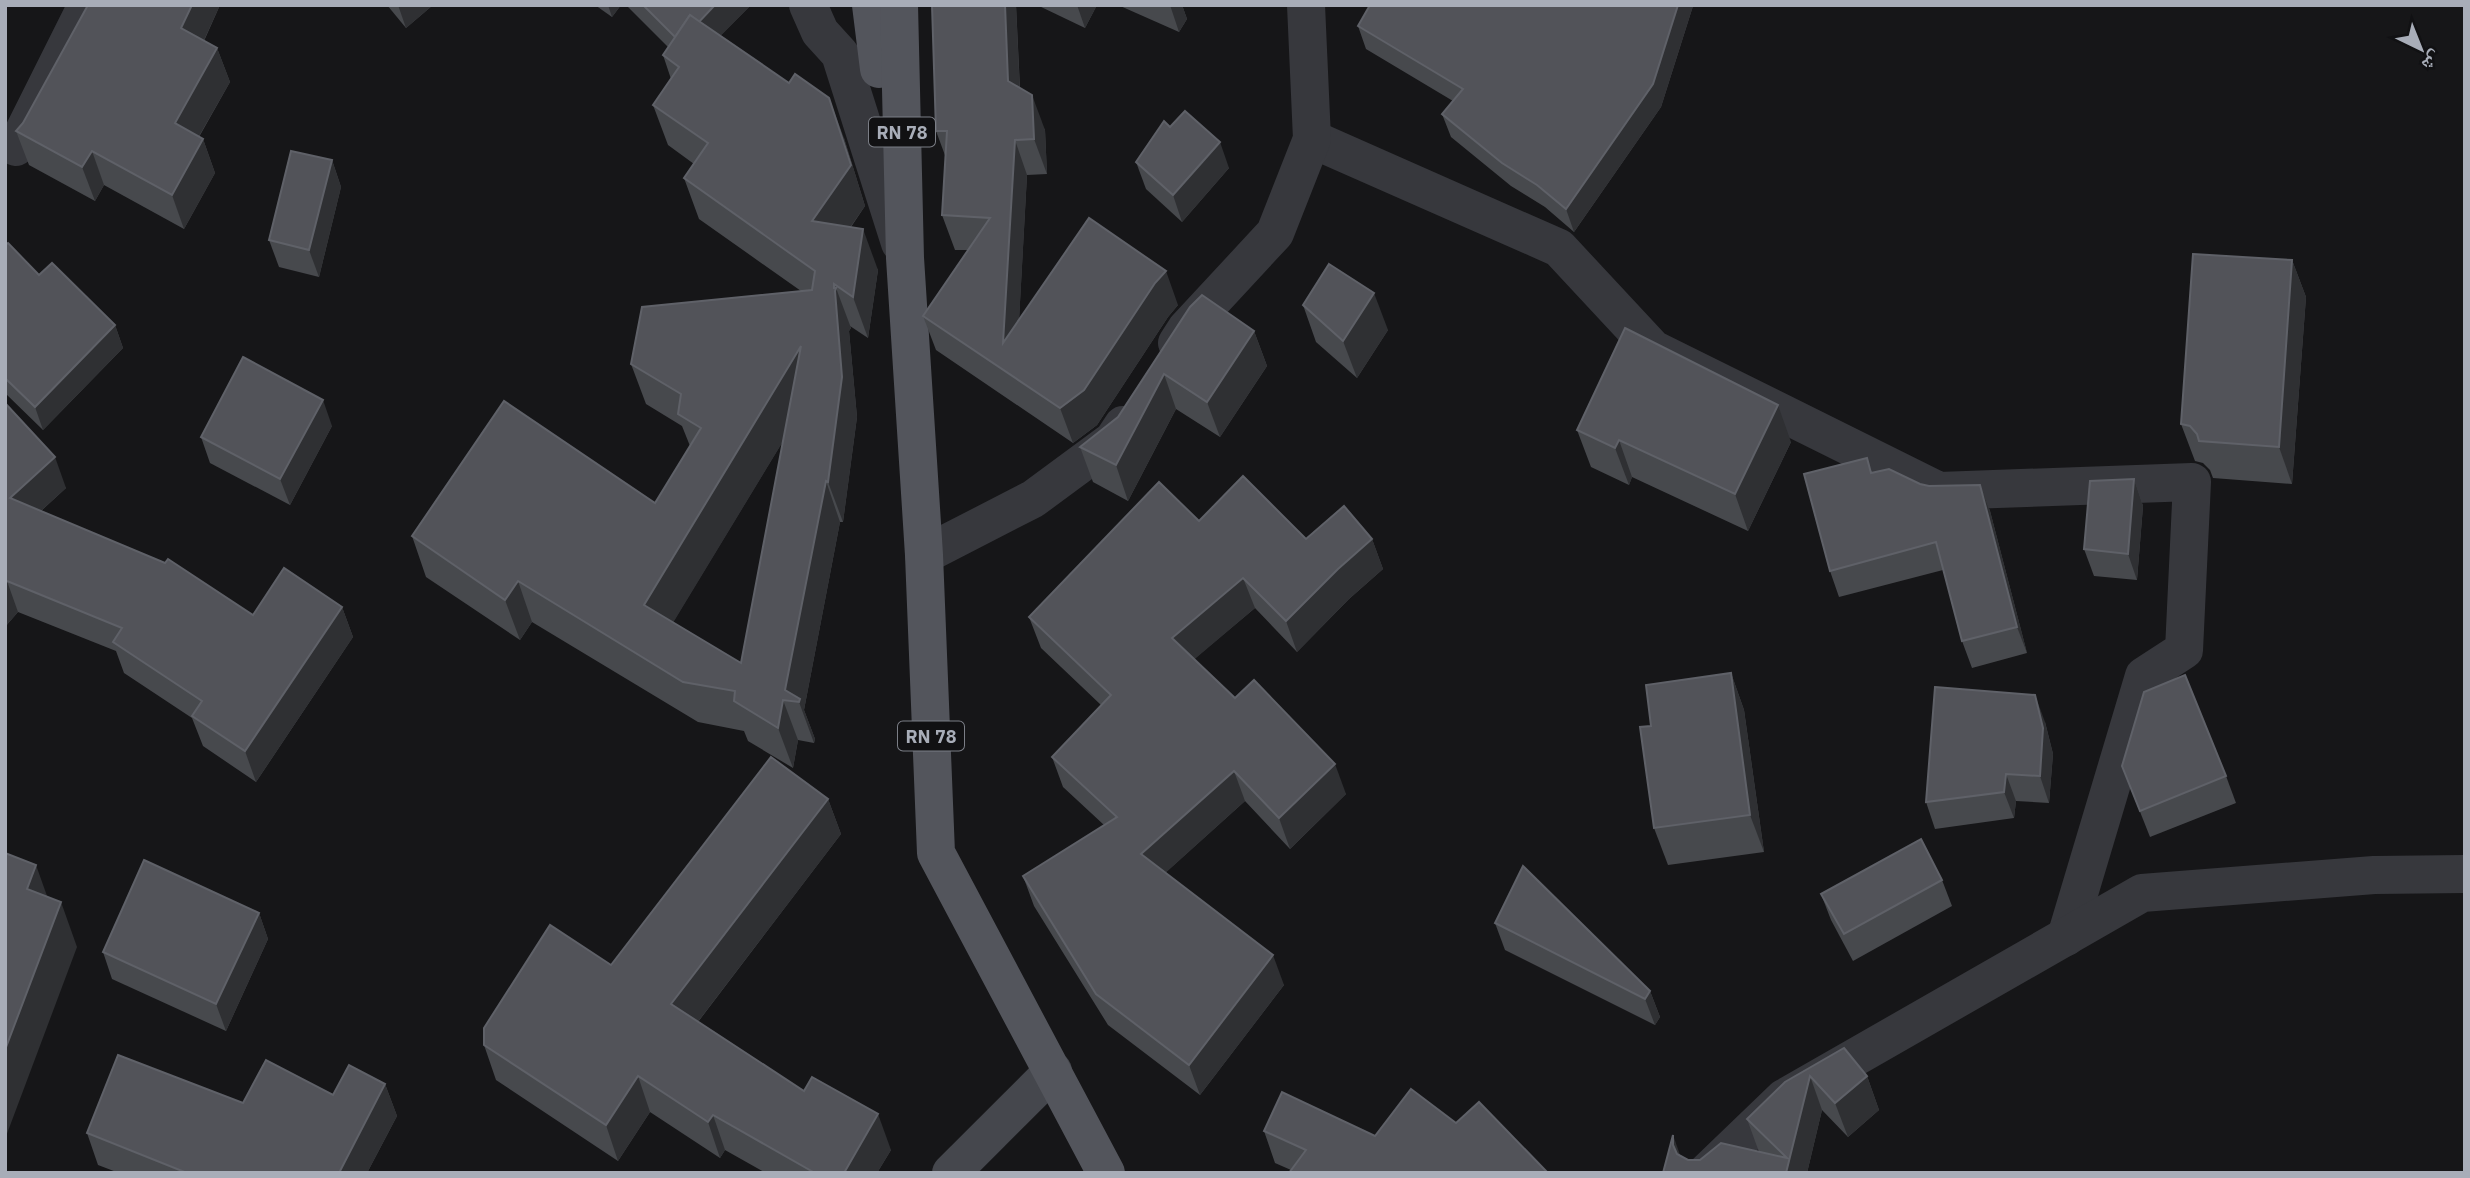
<svg xmlns="http://www.w3.org/2000/svg" width="2470" height="1178" viewBox="0 0 2470 1178" font-family="'IBM Plex Sans','Noto Naskh Arabic',sans-serif">
<style>
.lines{fill:none;stroke-linecap:round;stroke-linejoin:round}
.street{stroke:#37383d;stroke-width:38}
.secondary{stroke:#45474d;stroke-width:38}
.primary{stroke:#53555c;stroke-width:38}
.wall{fill:#47494d;fill-rule:evenodd}
.shaded-wall{fill:#2f3033}
.building{fill:#525359;stroke:#5f6168;stroke-width:2;fill-rule:evenodd}
.labels{text-anchor:middle;dominant-baseline:central;stroke-width:6;stroke-linejoin:round;paint-order:stroke}
.shield{fill:#111113;stroke:#7b7e86;stroke-width:2}
.shield-label{font-size:18px;font-weight:bold;fill:#a8adb8}
</style>
<rect width="100%" height="100%" fill="#161618"/>
<g class="lines">
<g class="street">
<polyline points="808,5 820,32 840,54 900,243"/>
<polyline points="1312,139 1559,248 1653,349 1939,491 2192,482 2184,650 2144,676 2066,937"/>
<polyline points="16,147 87,5"/>
<polyline points="1177,343 1186,329 1275,233 1312,139 1306,5"/>
<polyline points="924,555 1033,499 1113,440 1123,425"/>
<polyline points="1706,1173 1784,1098 2142,893 2374,875 2465,874"/>
</g>
<polyline class="secondary" points="951,1173 1053,1071"/>
<g class="primary">
<polyline points="871,5 879,69"/>
<polyline points="899,5 905,258 924,555 936,853 1106,1173"/>
</g>
</g>
<g class="wall">
<polygon points="88,5 220,5 204,41 217,48 230,82 199,137 203,139 215,173 184,229 104,185 95,201 29,165 16,131 23,123"/>
<polygon points="387,5 433,5 406,28"/>
<polygon points="595,5 621,5 612,17"/>
<path d="M626,5H751L720,36L844,138L865,206L851,227L878,270L868,338L850,326L851,328L849,331L857,417L843,522H840L804,710L815,739L814,743L798,740L793,768L748,741L744,731L698,722L532,622L520,640L426,577L412,536L655,503L690,446L682,426L646,404L631,364L801,291L699,219L684,178L694,164L668,145L653,105L671,79L663,55L668,47ZM783,441L741,663L673,622Z"/>
<polygon points="1016,5 1020,88 1045,130 1047,174 1027,175 1019,320 1178,305 1168,317 1097,425 1073,443 936,350 923,316 968,250 955,250 942,215 946,158 936,131"/>
<polygon points="1037,5 1097,5 1085,28"/>
<polygon points="1118,5 1182,5 1187,19 1179,32"/>
<polygon points="1370,5 1693,5 1693,6 1661,107 1574,232 1545,207 1511,186 1451,137 1442,114 1453,101 1366,49 1358,26"/>
<polygon points="1170,127 1229,168 1182,222 1146,189 1136,162"/>
<polygon points="332,160 341,187 319,277 279,267 269,240"/>
<polygon points="5,245 39,275 115,325 123,348 43,430 5,393"/>
<polygon points="2292,260 2306,297 2292,484 2213,478 2210,470 2203,463 2195,461 2181,424"/>
<polygon points="1303,305 1388,330 1357,378 1316,342"/>
<polygon points="1190,307 1254,331 1267,366 1220,437 1176,409 1128,501 1093,482 1080,447 1118,417"/>
<polygon points="5,403 66,488 41,511 253,615 342,607 353,637 256,782 203,746 192,718 124,673 116,651 18,612 5,627"/>
<polygon points="332,426 290,505 210,463 201,437"/>
<polygon points="1577,430 1791,442 1748,531 1632,477 1629,485 1591,467"/>
<polygon points="1872,473 1929,486 1980,485 1990,511 2027,653 1972,668 1962,641 1943,570 1839,597 1830,571"/>
<polygon points="2134,479 2143,506 2137,580 2094,576 2084,549"/>
<polygon points="1199,521 1306,539 1372,539 1383,569 1349,599 1297,652 1255,608 1194,659 1235,698 1346,794 1290,849 1245,801 1165,873 1284,985 1200,1095 1108,1025 1034,906 1023,876 1104,825 1063,787 1052,757 1101,705 1041,648 1029,617"/>
<polygon points="1731,673 1744,710 1764,852 1668,865 1654,828 1651,726"/>
<polygon points="2045,722 2053,754 2049,803 2016,801 2014,818 1935,829 1926,802"/>
<polygon points="2122,766 2226,776 2236,803 2150,837"/>
<polygon points="828,799 841,834 698,1022 891,1150 877,1173 766,1173 725,1150 720,1158 650,1112 618,1161 496,1080 484,1045 611,965"/>
<polygon points="1942,880 1952,906 1853,961 1831,920 1821,894"/>
<polygon points="259,913 268,939 226,1031 112,979 103,952"/>
<polygon points="1495,923 1650,991 1660,1017 1655,1025 1505,950"/>
<polygon points="1844,1048 1867,1076 1879,1110 1848,1137 1822,1110 1807,1173 1663,1173 1680,1155 1688,1160 1700,1160 1759,1152 1747,1119"/>
<polygon points="385,1084 397,1116 367,1173 119,1173 98,1165 87,1133 243,1103 333,1095"/>
<polygon points="1456,1123 1291,1170 1275,1163 1264,1131 1375,1136"/>
</g>
<g class="shaded-wall">
<polygon points="192,5 220,5 194,62 181,28"/>
<polygon points="398,5 433,5 406,28"/>
<polygon points="608,5 621,5 612,17"/>
<polygon points="715,5 751,5 689,68 679,42"/>
<polygon points="1005,5 1016,5 1021,116 1008,81"/>
<polygon points="1077,5 1097,5 1085,28"/>
<polygon points="1170,5 1182,5 1187,19 1179,32"/>
<polygon points="1678,5 1693,5 1693,6 1661,107 1574,232 1566,209"/>
<polygon points="217,48 230,82 187,157 175,123"/>
<polygon points="1032,95 1045,130 1047,174 1034,139"/>
<polygon points="829,98 844,138 865,206 826,262 812,221"/>
<polygon points="203,139 215,173 184,229 172,195"/>
<polygon points="1015,140 1027,175 1016,377 1003,343"/>
<polygon points="1220,142 1229,168 1182,222 1173,195"/>
<polygon points="92,151 104,185 95,201 82,167"/>
<polygon points="332,160 341,187 319,277 309,250"/>
<polygon points="863,229 878,270 868,338 853,297"/>
<polygon points="2292,260 2306,297 2292,484 2279,447"/>
<polygon points="1166,271 1178,305 1168,317 1097,425 1073,443 1060,408 1155,283"/>
<polygon points="834,284 836,289 836,288 851,328 849,331 857,417 843,522 828,482"/>
<polygon points="1374,293 1388,330 1357,378 1343,341"/>
<polygon points="115,325 123,348 43,430 35,407"/>
<polygon points="1254,331 1267,366 1220,437 1207,402"/>
<polygon points="801,346 816,387 659,646 644,605"/>
<polygon points="1164,374 1176,409 1128,501 1116,465"/>
<polygon points="323,400 332,426 290,505 280,479"/>
<polygon points="1778,405 1791,442 1748,531 1735,494"/>
<polygon points="1619,440 1632,477 1629,485 1615,448"/>
<polygon points="55,457 66,488 21,529 10,498"/>
<polygon points="2134,479 2143,506 2137,580 2128,554"/>
<polygon points="826,481 840,522 804,710 815,739 814,743 799,702 785,690"/>
<polygon points="1980,485 1990,511 2027,653 2017,627"/>
<polygon points="1372,539 1383,569 1349,599 1297,652 1286,621 1338,569"/>
<polygon points="1243,578 1255,608 1183,669 1172,638"/>
<polygon points="7,581 18,612 5,627 5,583"/>
<polygon points="518,581 532,622 520,640 505,600"/>
<polygon points="342,607 353,637 256,782 245,751"/>
<polygon points="1731,673 1744,710 1764,852 1750,815"/>
<polygon points="2035,695 2045,722 2053,754 2049,803 2040,776"/>
<polygon points="783,700 798,740 793,768 778,728"/>
<polygon points="1335,764 1346,794 1290,849 1279,818"/>
<polygon points="1234,771 1245,801 1152,885 1141,854"/>
<polygon points="2006,774 2016,801 2014,818 2004,792"/>
<polygon points="828,799 841,834 684,1040 671,1004"/>
<polygon points="36,865 52,910 27,889"/>
<polygon points="61,902 77,947 5,1139 5,1050"/>
<polygon points="259,913 268,939 226,1031 216,1004"/>
<polygon points="1273,955 1284,985 1200,1095 1189,1065"/>
<polygon points="1650,991 1660,1017 1655,1025 1645,999"/>
<polygon points="638,1076 650,1112 618,1161 606,1125"/>
<polygon points="1810,1076 1822,1110 1807,1173 1786,1173"/>
<polygon points="1867,1076 1879,1110 1848,1137 1835,1103"/>
<polygon points="385,1084 397,1116 367,1173 339,1173"/>
<polygon points="878,1114 891,1150 877,1173 844,1173"/>
<polygon points="713,1115 725,1150 720,1158 708,1122"/>
<polygon points="1673,1135 1685,1169 1673,1145"/>
</g>
<g class="building">
<polygon points="88,5 192,5 181,28 217,48 175,123 203,139 172,195 92,151 82,167 16,131 23,123"/>
<polygon points="643,5 715,5 699,22 690,15 675,37"/>
<polygon points="932,5 1005,5 1008,81 1032,95 1034,139 1015,140 1003,343 1089,218 1166,271 1155,283 1084,390 1060,408 923,316 990,218 942,215 947,131 936,131"/>
<polygon points="1370,5 1678,5 1653,84 1566,209 1537,185 1502,163 1442,114 1463,89 1358,26"/>
<path d="M690,15L789,83L795,74L829,98L851,165L812,221L863,229L853,297L834,284V288H836L835,291L842,377L828,482L826,481L785,690L800,699L799,702L783,700L778,728L734,701L735,691L683,682L518,581L505,600L412,536L504,401L655,503L701,428L678,414L681,394L631,364L642,307L812,290L815,271L684,178L708,143L653,105L679,67L663,55ZM801,346L741,663L644,605Z"/>
<polygon points="1185,111 1220,142 1173,195 1136,162 1164,121 1170,127"/>
<polygon points="291,151 332,160 309,250 269,240"/>
<polygon points="8,243 39,275 52,263 115,325 35,407 5,378 5,245"/>
<polygon points="2193,254 2292,260 2279,447 2199,441 2197,434 2190,426 2181,424"/>
<polygon points="1329,264 1374,293 1343,341 1303,305"/>
<polygon points="1202,295 1254,331 1207,402 1164,374 1116,465 1080,447 1118,417 1190,307"/>
<polygon points="1625,328 1778,405 1735,494 1619,440 1615,448 1577,430"/>
<polygon points="243,357 323,400 280,479 201,437"/>
<polygon points="5,403 55,457 10,498 165,563 168,559 253,615 284,568 342,607 245,751 192,716 202,701 113,642 122,628 7,581 5,583"/>
<polygon points="1867,458 1871,473 1889,469 1920,484 1929,486 1980,485 2017,627 1962,641 1936,542 1830,571 1804,474"/>
<polygon points="1243,476 1306,539 1344,506 1372,539 1338,569 1286,621 1243,578 1172,638 1235,698 1254,680 1335,764 1279,818 1234,771 1141,854 1273,955 1189,1065 1096,994 1023,876 1117,817 1052,757 1111,695 1029,617 1159,482 1199,521"/>
<polygon points="2134,479 2128,554 2084,549 2090,481"/>
<polygon points="1731,673 1750,815 1654,828 1640,727 1651,726 1646,685"/>
<polygon points="2185,675 2226,776 2140,811 2122,766 2144,692"/>
<polygon points="1935,687 2035,695 2043,728 2040,776 2006,774 2004,792 1926,802"/>
<polygon points="771,757 828,799 671,1004 804,1091 812,1077 878,1114 844,1173 815,1173 713,1115 708,1122 638,1076 606,1125 484,1045 484,1028 550,925 611,965"/>
<polygon points="1921,839 1942,880 1844,934 1821,894"/>
<polygon points="5,853 36,865 27,889 61,902 5,1050"/>
<polygon points="144,860 259,913 216,1004 103,952"/>
<polygon points="1523,866 1650,991 1645,999 1495,923"/>
<polygon points="1844,1048 1867,1076 1835,1103 1810,1076 1786,1173 1663,1173 1673,1135 1673,1145 1677,1154 1688,1160 1700,1160 1721,1143 1787,1158 1747,1119 1785,1082"/>
<polygon points="118,1055 243,1103 266,1060 333,1095 349,1065 385,1084 339,1173 187,1173 87,1133"/>
<polygon points="1411,1089 1456,1123 1479,1102 1548,1173 1289,1173 1306,1150 1264,1131 1282,1092 1375,1136"/>
</g>
<g class="labels">
<g class="shield">
<rect x="869" y="117.5" width="66" height="29" rx="5"/>
<rect x="898" y="721.5" width="66" height="29" rx="5"/>
</g>
<g class="shield-label">
<text x="902" y="132">RN 78</text>
<text x="931" y="736">RN 78</text>
</g>
</g>
<rect width="2470" height="1178" fill="none" stroke="#a8adb8" stroke-width="14"/>
<g transform="translate(2421 49) rotate(137)" stroke="#111113" stroke-width="5" paint-order="stroke">
<path d="M0-5L12 26L0 18L-12 26Z" fill="#a8adb8"/>
<text y="-10" font-size="19" font-weight="bold" text-anchor="middle" fill="#a8adb8">ش</text>
</g>
</svg>
